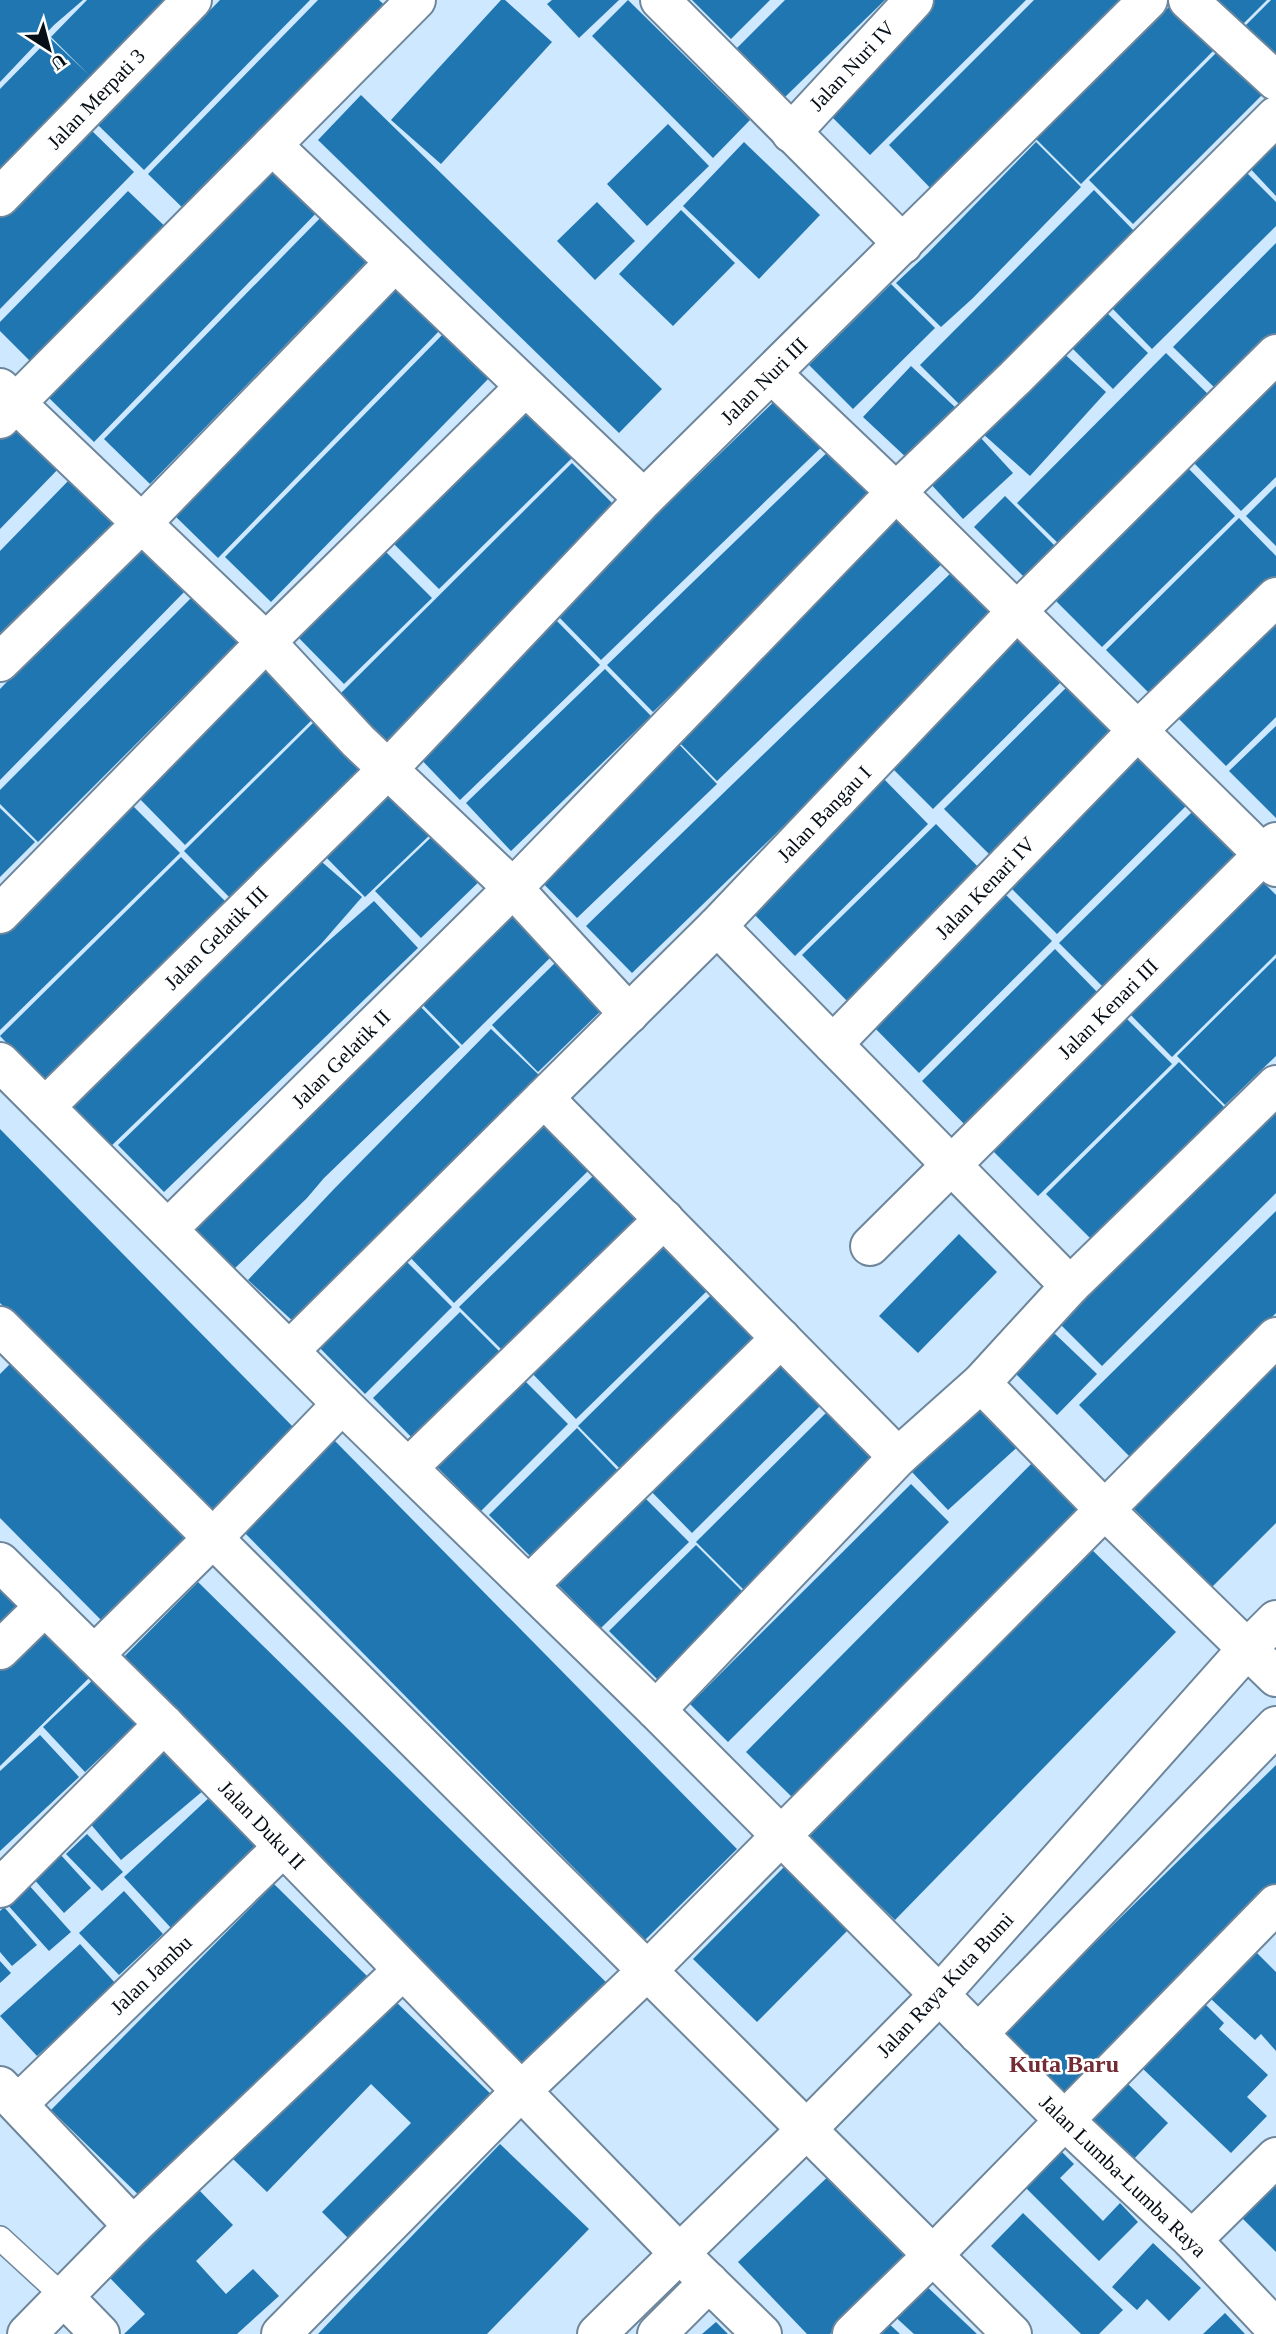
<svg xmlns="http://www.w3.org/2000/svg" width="1276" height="2334" viewBox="0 0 1276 2334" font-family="'Times New Roman',serif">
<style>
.building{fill:#1f76b0}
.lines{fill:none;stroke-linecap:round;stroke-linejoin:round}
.service-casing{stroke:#6e869b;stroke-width:26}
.minor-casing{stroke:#6e869b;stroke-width:42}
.tertiary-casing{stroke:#6e869b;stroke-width:42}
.service{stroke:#fff;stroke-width:23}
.minor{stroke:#fff;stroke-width:38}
.tertiary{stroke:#fff;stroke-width:38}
.labels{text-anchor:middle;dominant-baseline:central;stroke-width:5;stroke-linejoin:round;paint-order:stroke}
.street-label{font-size:21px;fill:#060f17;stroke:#fff}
.quarter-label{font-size:24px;font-weight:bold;fill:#732c34;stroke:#fff}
</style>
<rect width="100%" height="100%" fill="#cde8ff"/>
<g class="building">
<polygon points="0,0 83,0 54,25 0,82"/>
<polygon points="87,0 176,0 0,178 0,89 50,38 89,75 51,37"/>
<polygon points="220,0 310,0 144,170 98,125"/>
<polygon points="318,0 379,0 394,14 194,219 148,174"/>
<polygon points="501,0 505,0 552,42 441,164 391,120"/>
<polygon points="552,0 619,0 579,38 547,4"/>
<polygon points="628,0 750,120 713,158 592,36"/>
<polygon points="692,0 770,0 731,39"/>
<polygon points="785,0 885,0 785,97 737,48"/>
<polygon points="929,0 1026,0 870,155 821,106"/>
<polygon points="1034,0 1131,0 936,194 889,145"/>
<polygon points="1176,0 1221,43 1081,184 1036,139"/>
<polygon points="1208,0 1267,0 1237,30"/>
<polygon points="1271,0 1276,0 1276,66 1241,30"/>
<polygon points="1229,40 1273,84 1133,224 1089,180"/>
<polygon points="361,95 662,389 619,433 318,140"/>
<polygon points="668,124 709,166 647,226 607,184"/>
<polygon points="88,127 134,172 0,309 0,217"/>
<polygon points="1276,136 1276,196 1246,164"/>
<polygon points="744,142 820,215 759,279 683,206"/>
<polygon points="1036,142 1081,187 973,298 941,327 896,283 928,253"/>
<polygon points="278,160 324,205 94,442 48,397"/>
<polygon points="1244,170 1276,202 1276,226 1152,349 1108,304"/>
<polygon points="1094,190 1138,235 964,409 920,365"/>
<polygon points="128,191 174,235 41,372 0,331 0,322"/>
<polygon points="597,202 635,241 595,280 557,241"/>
<polygon points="681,210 735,263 673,326 619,274"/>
<polygon points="327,211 373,255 150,484 104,439"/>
<polygon points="1276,243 1276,333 1218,391 1173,347"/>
<polygon points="396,283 442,328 218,558 172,513"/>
<polygon points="891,284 935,328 853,409 809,365"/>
<polygon points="1103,309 1148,353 1113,389 1068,344"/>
<polygon points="445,332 491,376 271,602 225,557"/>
<polygon points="1059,349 1106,392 1030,476 982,433"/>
<polygon points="1166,353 1211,397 1063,548 1017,503"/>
<polygon points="911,366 957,409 909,460 863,417"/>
<polygon points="1276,380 1276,477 1241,511 1193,462"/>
<polygon points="785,391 831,438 601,660 555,613"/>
<polygon points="523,409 572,458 439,589 390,540"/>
<polygon points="18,419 63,464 0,529 0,437"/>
<polygon points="979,436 1013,473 963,519 929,482"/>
<polygon points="837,443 883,490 653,712 607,665"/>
<polygon points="572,463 621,512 380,748 336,698"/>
<polygon points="1187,467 1235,516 1102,647 1053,598"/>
<polygon points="71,478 117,523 0,643 0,551"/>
<polygon points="1276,486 1276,546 1246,516"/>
<polygon points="1005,496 1059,550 1028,581 974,527"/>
<polygon points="901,512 947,559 717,781 671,734"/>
<polygon points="1239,518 1276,556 1276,579 1155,699 1106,650"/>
<polygon points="141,544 187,589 0,780 0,689"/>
<polygon points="383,549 432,598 344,684 296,635"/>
<polygon points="956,568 1001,615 632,973 586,926"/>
<polygon points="195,594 241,639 38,842 0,804 0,790"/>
<polygon points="554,618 600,665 460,800 414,752"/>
<polygon points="1276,619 1276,717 1226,766 1177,717"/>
<polygon points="1017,628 1066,677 933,809 884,760"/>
<polygon points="270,664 319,713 185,845 137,796"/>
<polygon points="605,669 651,716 511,851 466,803"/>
<polygon points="1077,677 1125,726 993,858 944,809"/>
<polygon points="316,720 365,769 232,900 184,851"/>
<polygon points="1276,726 1276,818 1229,771"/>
<polygon points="671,736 717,784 577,918 531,871"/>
<polygon points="1142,753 1190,802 1057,934 1008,885"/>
<polygon points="880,775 928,824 795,956 746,906"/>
<polygon points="387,784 433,832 365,897 319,850"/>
<polygon points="131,804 180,853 0,1030 0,933"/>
<polygon points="0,808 35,842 0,877"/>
<polygon points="1192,812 1241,861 1108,992 1059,943"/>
<polygon points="936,824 984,873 851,1005 802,955"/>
<polygon points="444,825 489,872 421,938 375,891"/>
<polygon points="315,856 362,897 321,944 108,1149 62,1102"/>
<polygon points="181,857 230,906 48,1086 0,1036"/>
<polygon points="1257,876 1276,895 1276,954 1172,1057 1123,1007"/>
<polygon points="1003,892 1052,941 919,1073 870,1023"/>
<polygon points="374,901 418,948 164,1192 118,1145 324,945"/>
<polygon points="510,904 557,951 462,1045 416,998"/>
<polygon points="1055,949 1104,999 970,1130 922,1081"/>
<polygon points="1276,958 1276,1056 1225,1105 1177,1056"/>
<polygon points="559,959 606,1006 538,1072 492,1025"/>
<polygon points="414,1000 460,1047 324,1178 307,1198 232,1271 186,1224"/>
<polygon points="1123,1015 1172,1064 1038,1196 989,1147"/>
<polygon points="491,1029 539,1075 296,1324 248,1280 334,1189"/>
<polygon points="1179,1062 1228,1111 1095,1243 1046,1194"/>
<polygon points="1276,1102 1276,1193 1102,1366 1057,1321"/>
<polygon points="539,1122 588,1171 454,1303 406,1253"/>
<polygon points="0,1129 298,1432 211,1517 0,1303"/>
<polygon points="593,1176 641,1225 508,1356 459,1307"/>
<polygon points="1276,1211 1276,1313 1130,1457 1079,1405"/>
<polygon points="959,1234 997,1272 918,1353 879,1316"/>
<polygon points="661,1239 710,1288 576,1419 528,1369"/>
<polygon points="403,1258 452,1307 365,1394 316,1344"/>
<polygon points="711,1295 760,1344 627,1476 578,1426"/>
<polygon points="460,1312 509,1361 421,1447 373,1398"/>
<polygon points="1052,1331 1097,1374 1057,1415 1013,1371"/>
<polygon points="776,1352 825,1401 692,1533 643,1483"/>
<polygon points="18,1356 194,1535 104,1623 0,1518 0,1374"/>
<polygon points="1276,1356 1276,1523 1212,1587 1128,1503"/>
<polygon points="519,1375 568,1424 481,1511 431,1461"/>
<polygon points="987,1402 1023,1442 948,1510 911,1471"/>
<polygon points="829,1410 878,1460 745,1591 696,1542"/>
<polygon points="577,1428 625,1478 538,1564 489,1515"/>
<polygon points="333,1439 737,1849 645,1940 241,1529"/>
<polygon points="1039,1456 1086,1503 794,1799 746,1752"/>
<polygon points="911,1484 949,1522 728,1742 690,1704"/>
<polygon points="639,1492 689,1542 601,1628 552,1579"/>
<polygon points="696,1545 745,1594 658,1680 609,1631"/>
<polygon points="1087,1545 1176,1632 895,1920 806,1834"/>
<polygon points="0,1578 23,1601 0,1623"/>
<polygon points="198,1582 611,1987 527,2072 114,1667"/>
<polygon points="41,1628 90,1677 0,1766 0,1668"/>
<polygon points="97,1676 139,1721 85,1772 43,1727"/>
<polygon points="40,1735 79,1777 0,1851 0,1771"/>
<polygon points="166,1745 204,1790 121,1860 83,1815"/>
<polygon points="1276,1765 1276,1891 1064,2099 1001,2035"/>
<polygon points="212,1795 259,1846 171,1928 124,1877"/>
<polygon points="87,1834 123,1872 102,1891 66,1854"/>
<polygon points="59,1853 91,1888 64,1913 32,1877"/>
<polygon points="785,1866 849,1929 757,2022 693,1959"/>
<polygon points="27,1883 71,1932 49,1951 6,1903"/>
<polygon points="274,1884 371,1980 149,2205 51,2110"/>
<polygon points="124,1891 163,1934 119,1975 79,1933"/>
<polygon points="4,1907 37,1945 12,1966 0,1952 0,1911"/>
<polygon points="80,1944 116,1984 37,2056 0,2016"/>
<polygon points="1257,1953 1276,1972 1276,2051 1261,2034 1255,2040 1211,1999"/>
<polygon points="0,1961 11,1973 0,1983"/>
<polygon points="391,1997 496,2099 351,2241 322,2212 411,2123 371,2084 267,2192 233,2159"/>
<polygon points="1205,2004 1224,2023 1219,2029 1268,2075 1247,2097 1267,2116 1231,2153 1141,2067"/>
<polygon points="1127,2083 1168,2123 1132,2161 1090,2121"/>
<polygon points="500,2144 589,2229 487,2334 318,2334"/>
<polygon points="1061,2151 1074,2164 1060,2178 1103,2221 1120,2203 1138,2222 1099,2261 1025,2187"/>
<polygon points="835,2170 915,2253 830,2334 807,2334 738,2262"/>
<polygon points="1276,2183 1276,2252 1241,2217"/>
<polygon points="199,2190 233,2225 196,2261 226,2294 253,2269 279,2296 237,2334 124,2334 145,2314 110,2278"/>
<polygon points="1023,2213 1123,2310 1099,2334 1081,2334 991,2246"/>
<polygon points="1153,2243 1201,2288 1169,2321 1147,2299 1137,2310 1112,2287"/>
<polygon points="921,2281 977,2334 914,2334 891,2313"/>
<polygon points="1225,2313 1245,2334 1203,2334"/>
<polygon points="886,2321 900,2334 874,2334"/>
<polygon points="716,2322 728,2334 702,2334"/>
</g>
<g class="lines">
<defs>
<polyline id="service" points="0,2238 64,2297"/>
<g id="minor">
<polyline points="660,0 903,244"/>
<polyline points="1188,0 1276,81"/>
<polyline points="791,133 914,0"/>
<polyline points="272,145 644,499"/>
<polyline points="0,197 192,0"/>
<polyline points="772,374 896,492 1276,867"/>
<polyline points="0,388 266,642 358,741 513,888 629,1014"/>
<polyline points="0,419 416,0"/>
<polyline points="0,662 141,524 395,262"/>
<polyline points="0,914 266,642 525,387"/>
<polyline points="717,926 1070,1286"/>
<polyline points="833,1044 1136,732 1276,597"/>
<polyline points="0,1062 342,1404 656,1710 1064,2120 1192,2240 1276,2329"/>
<polyline points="544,1098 898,1457"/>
<polyline points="45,1107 388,769 644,499 1148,0"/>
<polyline points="168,1229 513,888 896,492 1015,378 1276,116"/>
<polyline points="870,1246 1276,842"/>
<polyline points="0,1326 1012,2334"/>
<polyline points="290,1350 717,926 1017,611 1276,354"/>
<polyline points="981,1383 1104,1509 1276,1677"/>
<polyline points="409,1467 664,1219"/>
<polyline points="0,1562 164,1724 679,2253 762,2334"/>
<polyline points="529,1585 781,1338"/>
<polyline points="0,1650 45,1606"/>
<polyline points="94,1655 213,1538 342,1404"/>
<polyline points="656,1710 898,1457 981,1383 1070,1286 1276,1085"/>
<polyline points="0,1888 164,1724"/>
<polyline points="978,2034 1276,1726"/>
<polyline points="0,2086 133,2226"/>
<polyline points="18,2104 283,1847"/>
<polyline points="1192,2240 1276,2157"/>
<polyline points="64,2297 100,2334"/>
<polyline points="27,2334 133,2226 403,1970"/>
<polyline points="281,2334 521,2091 647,1971 1276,1337"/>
<polyline points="657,2334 709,2282"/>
<polyline points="852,2334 932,2256 1276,1904"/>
</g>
<polyline id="tertiary" points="597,2334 806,2130 939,1995 1247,1649 1276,1620"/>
</defs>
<use href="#service" class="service-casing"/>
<use href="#minor" class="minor-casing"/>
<use href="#tertiary" class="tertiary-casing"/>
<use href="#service" class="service"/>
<use href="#minor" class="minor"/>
<use href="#tertiary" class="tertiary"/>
</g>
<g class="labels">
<g class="street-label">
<text transform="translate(852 66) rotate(-47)">Jalan Nuri IV</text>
<text transform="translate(96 99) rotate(-46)">Jalan Merpati 3</text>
<text transform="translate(764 381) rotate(-45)">Jalan Nuri III</text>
<text transform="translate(824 814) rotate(-46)">Jalan Bangau I</text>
<text transform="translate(985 888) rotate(-46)">Jalan Kenari IV</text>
<text transform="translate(216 938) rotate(-45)">Jalan Gelatik III</text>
<text transform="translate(1108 1009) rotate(-45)">Jalan Kenari III</text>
<text transform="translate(341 1059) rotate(-45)">Jalan Gelatik II</text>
<text transform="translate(262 1825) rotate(46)">Jalan Duku II</text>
<text transform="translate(151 1975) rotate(-44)">Jalan Jambu</text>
<text transform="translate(945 1985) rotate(-47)">Jalan Raya Kuta Bumi</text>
<text transform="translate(1123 2176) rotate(44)">Jalan Lumba-Lumba Raya</text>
</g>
<g class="quarter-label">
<text x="1064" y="2064">Kuta Baru</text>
</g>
</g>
<g transform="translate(49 49) rotate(144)" stroke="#ffffff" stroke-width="5" paint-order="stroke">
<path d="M0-5L12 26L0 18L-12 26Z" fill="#060f17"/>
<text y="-10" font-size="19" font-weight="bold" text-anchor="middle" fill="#060f17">U</text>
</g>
</svg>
